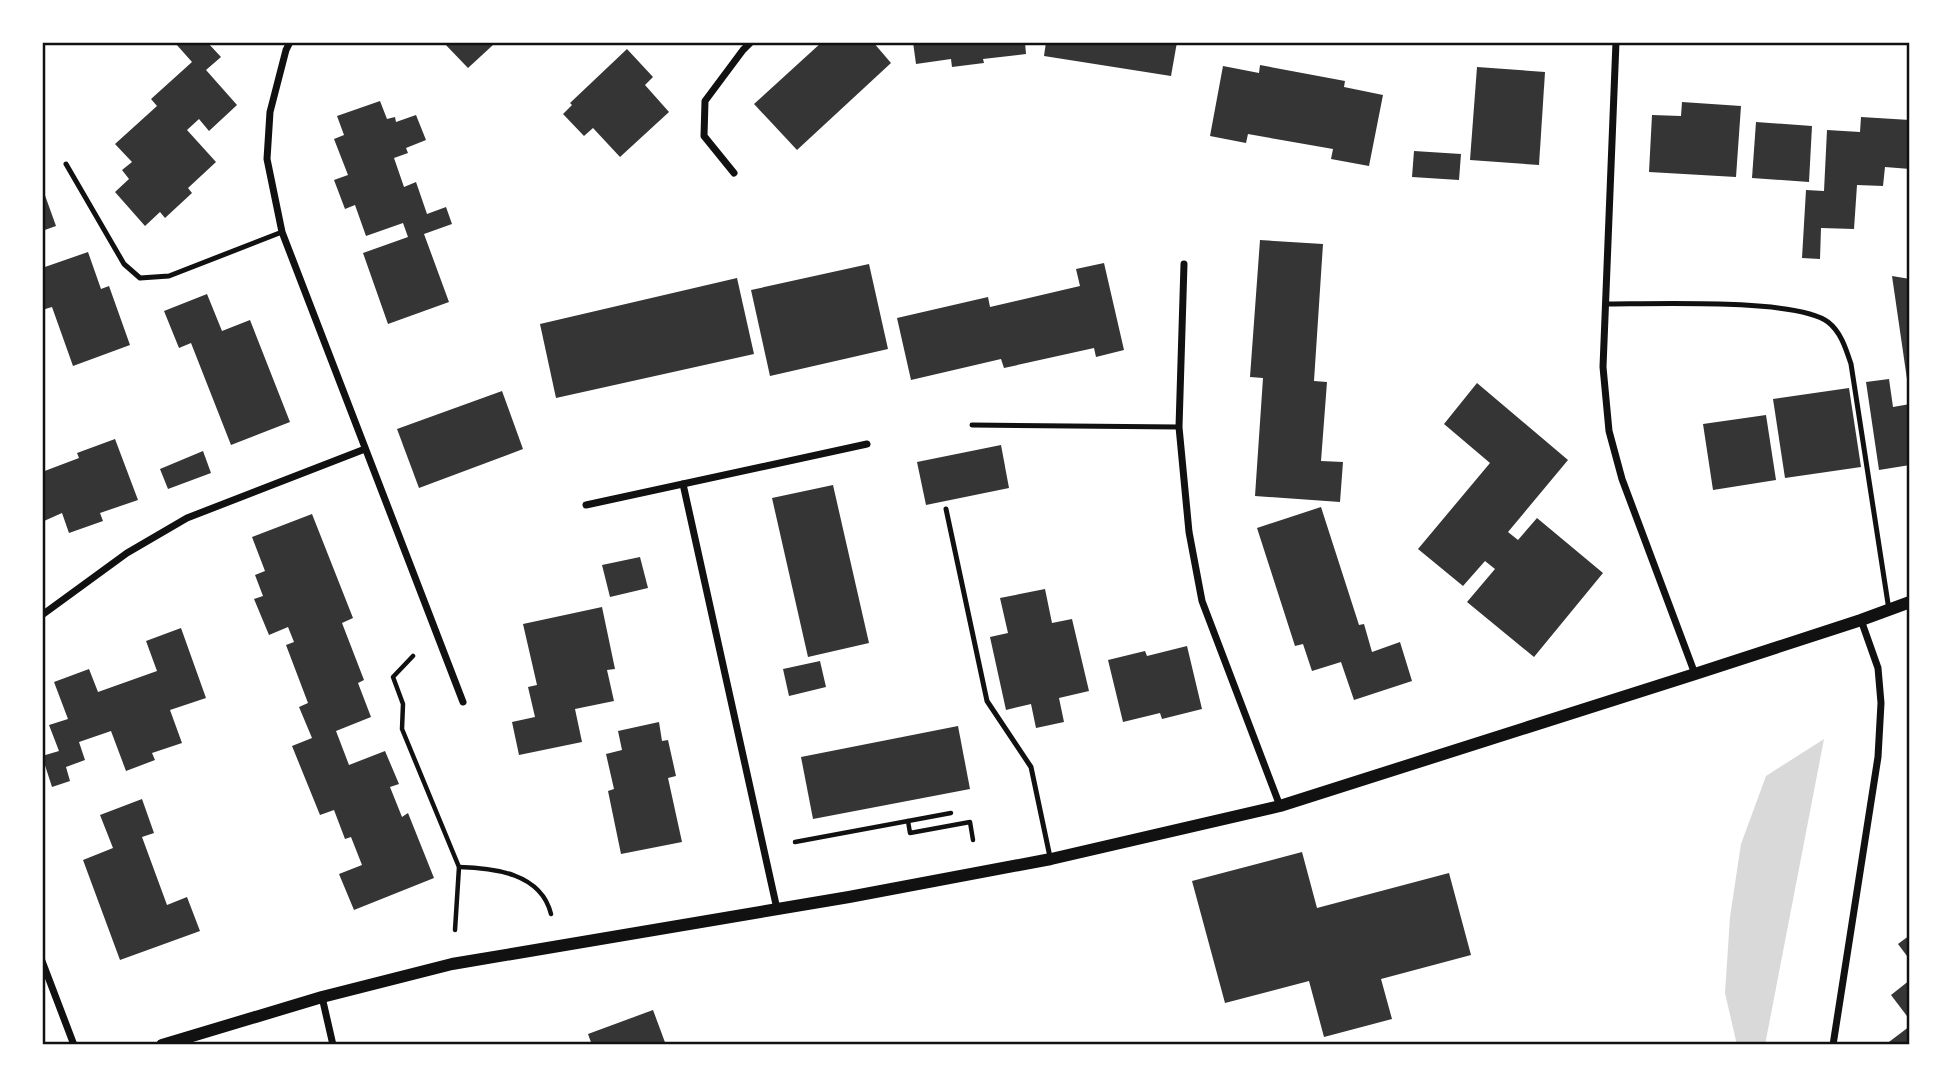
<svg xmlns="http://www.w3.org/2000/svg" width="1952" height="1087" viewBox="0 0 1952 1087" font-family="'Sofia Sans Condensed',sans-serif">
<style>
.water{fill:#d9d9d9}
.building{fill:#353535}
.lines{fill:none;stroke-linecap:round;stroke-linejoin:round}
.path{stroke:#111;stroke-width:4.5}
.service{stroke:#111;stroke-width:5}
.minor{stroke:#111;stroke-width:7}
.tertiary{stroke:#111;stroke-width:12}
.neatline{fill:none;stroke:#111;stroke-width:2.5}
</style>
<rect width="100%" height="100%" fill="#fff"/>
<polygon class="water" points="1824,739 1765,1045 1737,1045 1725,993 1730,917 1741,844 1766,776"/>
<g class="building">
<polygon points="179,42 207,42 221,57 206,70 237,105 209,131 199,119 187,130 216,162 188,188 192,193 165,218 160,212 145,226 115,192 129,179 122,170 132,162 115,144 157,106 151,99 192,62 176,44"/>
<polygon points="443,42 491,42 493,45 468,68"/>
<polygon points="822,42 873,42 891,63 797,150 754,104"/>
<polygon points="913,42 1025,42 1026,54 983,59 984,63 952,67 951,59 916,64"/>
<polygon points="1046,42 1177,42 1171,76 1044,56"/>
<polygon points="627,49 653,77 645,85 669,112 620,157 593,128 584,136 563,114 572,105 570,103"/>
<polygon points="1260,65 1345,81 1344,87 1383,95 1369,166 1331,159 1333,149 1248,134 1246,143 1210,136 1223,66 1259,73"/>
<polygon points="1477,67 1545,72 1539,165 1470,160"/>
<polygon points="380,101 387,119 395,117 396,122 416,115 426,140 406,148 408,153 394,158 404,187 416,182 427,214 446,207 452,224 424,234 449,302 388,324 363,253 408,237 403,223 366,236 355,205 345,209 334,180 348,175 334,139 344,135 337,116"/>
<polygon points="1682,102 1741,106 1736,177 1649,172 1652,115 1681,116"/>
<polygon points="1861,117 1910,120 1910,169 1885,167 1883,186 1857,185 1854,229 1821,228 1820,259 1802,258 1806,190 1824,191 1827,130 1860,132"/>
<polygon points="1756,122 1812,126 1809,182 1752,178"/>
<polygon points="1414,151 1461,154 1459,180 1412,177"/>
<polygon points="42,187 56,226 42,231"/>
<polygon points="1260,240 1323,244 1314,381 1327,382 1321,461 1343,462 1340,502 1255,496 1263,378 1250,377"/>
<polygon points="88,252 101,289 109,286 130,345 73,366 52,307 42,310 42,268"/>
<polygon points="1104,263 1124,350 1096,357 1094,348 1004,368 1001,359 911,380 897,318 988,297 990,307 1080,286 1076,269"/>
<polygon points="869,264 888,349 770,376 751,290"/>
<polygon points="1892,276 1910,279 1910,386 1908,386"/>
<polygon points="737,278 754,354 556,398 540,324"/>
<polygon points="207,294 222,331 250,320 290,422 231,445 191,343 179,348 164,311"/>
<polygon points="1889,379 1893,407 1910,404 1910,465 1879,470 1866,382"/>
<polygon points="1477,383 1568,460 1508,532 1518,540 1537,518 1603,573 1534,657 1467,602 1495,569 1485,561 1463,586 1418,549 1490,463 1444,424"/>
<polygon points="1849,388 1861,467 1785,478 1773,399"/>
<polygon points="502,391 523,449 419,488 397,429"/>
<polygon points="1766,415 1776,480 1713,490 1703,424"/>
<polygon points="115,439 138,500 100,513 103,521 69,533 62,513 44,521 42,515 42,472 79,458 77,453"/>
<polygon points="1001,445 1009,488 926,505 917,462"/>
<polygon points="203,451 211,473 168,489 160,469"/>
<polygon points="833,485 869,643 808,657 772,498"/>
<polygon points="1321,507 1359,625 1364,624 1372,652 1400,642 1412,681 1354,700 1341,662 1312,671 1303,644 1295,646 1257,528"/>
<polygon points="312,514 353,618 342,623 364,680 358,683 371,717 336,731 349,765 385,751 399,784 390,787 402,817 408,813 434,878 354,910 339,874 362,865 351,837 345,839 334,810 320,815 292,746 312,738 299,707 308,703 286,645 294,642 288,627 269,635 254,599 263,596 255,575 265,571 252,537"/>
<polygon points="640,557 648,588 610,597 602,565"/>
<polygon points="1045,589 1052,623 1072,619 1089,691 1059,698 1064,722 1036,728 1031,704 1006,710 990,637 1008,633 1000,598"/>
<polygon points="602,607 615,669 607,670 614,701 575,709 582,742 519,755 512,722 535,717 528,687 537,685 523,624"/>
<polygon points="181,628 206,698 170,710 182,743 152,753 155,760 126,771 111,731 79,742 85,760 66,767 70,781 52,787 42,756 59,751 49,725 68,719 54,682 89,669 98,692 157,671 146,641"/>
<polygon points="1187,646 1202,709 1162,719 1160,713 1123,722 1108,660 1145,651 1147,656"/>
<polygon points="820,661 826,687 789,696 783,669"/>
<polygon points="659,722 662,741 668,740 676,776 668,778 682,842 621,854 608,791 614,789 606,754 622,750 618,731"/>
<polygon points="958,726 970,789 813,819 801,757"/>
<polygon points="142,799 154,833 142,837 167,905 187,897 200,931 120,960 83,860 113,848 100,815"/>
<polygon points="1302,852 1317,908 1449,873 1471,955 1381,979 1392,1019 1324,1037 1309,981 1225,1003 1192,881"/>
<polygon points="1910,935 1910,960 1898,944"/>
<polygon points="1910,980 1910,1020 1891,995"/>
<polygon points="653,1010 666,1045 592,1045 588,1034"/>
<polygon points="1910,1026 1910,1045 1885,1045"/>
</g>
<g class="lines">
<g class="path">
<polyline points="413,656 393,677 403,704 402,729 459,867 455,930"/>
<polyline points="908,821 910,833 970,822 973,840"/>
<polyline points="795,842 951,813"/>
<path d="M459,867C494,868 541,873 551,914"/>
</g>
<g class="service">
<polyline points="66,164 124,264 140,278 169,276 282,232"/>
<path d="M1605,304C1650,304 1797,298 1828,322C1841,332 1846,349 1851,364L1889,610"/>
<polyline points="972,425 1179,427"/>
<polyline points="946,509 987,701 1031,767 1050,857"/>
</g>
<g class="minor">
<polyline points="290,42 286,50 270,112 267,159 282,232 463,702"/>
<polyline points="1616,42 1603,367 1609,431 1622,479 1695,674"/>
<polyline points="734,173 704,136 705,101 743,50 751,42"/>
<polyline points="1184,264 1179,427 1189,532 1202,601 1280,806"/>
<polyline points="683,484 777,909"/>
<polyline points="586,505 867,444"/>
<polyline points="42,615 127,553 187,518 365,449"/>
<polyline points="42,961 74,1045"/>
<polyline points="322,997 333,1045"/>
<polyline points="1833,1045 1878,757 1881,703 1878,668 1861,620"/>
</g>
<polyline class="tertiary" points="162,1045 322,997 452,964 849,897 1051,859 1280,806 1695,674 1861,620 1910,602"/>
</g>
<rect width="1952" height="1087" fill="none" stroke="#ffffff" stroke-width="88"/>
<rect x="44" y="44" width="1864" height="999" class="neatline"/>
</svg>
